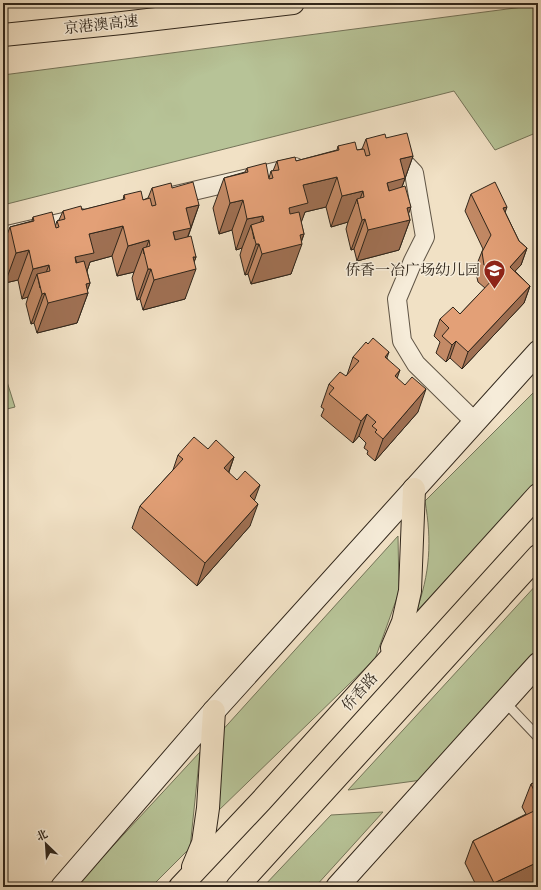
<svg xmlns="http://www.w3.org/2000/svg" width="541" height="890" viewBox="0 0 541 890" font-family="'IM FELL DW Pica','Noto Serif SC',serif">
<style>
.green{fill:#b7c397;stroke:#747459}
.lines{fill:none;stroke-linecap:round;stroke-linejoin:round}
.service-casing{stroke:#605546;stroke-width:11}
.minor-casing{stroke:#605546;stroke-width:20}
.secondary-casing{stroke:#30261b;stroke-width:24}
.primary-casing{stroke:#30261b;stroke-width:24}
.motorway-casing{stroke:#30261b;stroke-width:24}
.service{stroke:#f6ecd9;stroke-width:9}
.minor{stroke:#f6ecd9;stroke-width:18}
.secondary{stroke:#f6ecd9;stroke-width:22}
.primary{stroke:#f1e1c5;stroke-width:22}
.motorway{stroke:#f1e1c5;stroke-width:22}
.wall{fill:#c38a66;stroke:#30261b}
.shaded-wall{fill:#9f7053;stroke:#30261b}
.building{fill:#e3a077;stroke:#30261b}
.labels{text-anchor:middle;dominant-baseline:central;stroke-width:3;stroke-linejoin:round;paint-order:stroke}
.street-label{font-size:15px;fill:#30261b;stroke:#f6ecd9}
.poi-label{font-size:15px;fill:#30261b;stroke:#f6ecd9;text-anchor:end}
</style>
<rect width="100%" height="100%" fill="#f1e1c5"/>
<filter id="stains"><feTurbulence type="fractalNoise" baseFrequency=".005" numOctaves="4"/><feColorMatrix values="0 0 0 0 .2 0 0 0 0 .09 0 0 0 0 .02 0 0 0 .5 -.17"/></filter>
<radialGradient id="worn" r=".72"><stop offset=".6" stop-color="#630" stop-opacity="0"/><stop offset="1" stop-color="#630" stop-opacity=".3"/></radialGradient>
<g class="green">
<polygon points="538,5 538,132 495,150 454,91 3,205 3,75"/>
<polygon points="3,369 15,407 3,410"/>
<path d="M538,388V480L416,612C430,574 432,541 425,501Z"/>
<polygon points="398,536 399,592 375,659 217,812 219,734"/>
<polygon points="538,583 538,653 422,780 348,790"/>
<polygon points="200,752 190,848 151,887 75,887"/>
<polygon points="383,812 315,887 263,887 331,815"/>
</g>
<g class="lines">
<defs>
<polyline id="service" points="504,701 538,737"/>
<g id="minor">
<polyline points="392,150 414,173 425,237 413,261 397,299 402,341 416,364 475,422"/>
<polyline points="172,196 295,167"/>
<polyline points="3,236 81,218"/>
</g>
<g id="secondary">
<polyline points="62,887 214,711 538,352"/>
<polyline points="337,887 538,664"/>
</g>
<g id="primary">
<polyline points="392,648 403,622 410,591 414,489"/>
<polyline points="193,867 203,843 208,808 214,711"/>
<polyline points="180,887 261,801 538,495"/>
<polyline points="237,887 538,556"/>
</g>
<polyline id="motorway" points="3,35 122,23 293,3"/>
</defs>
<use href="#service" class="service-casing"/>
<use href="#minor" class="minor-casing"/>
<use href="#secondary" class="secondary-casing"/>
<use href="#primary" class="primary-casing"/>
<use href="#motorway" class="motorway-casing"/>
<use href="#service" class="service"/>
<use href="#minor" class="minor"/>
<use href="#secondary" class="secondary"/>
<use href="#primary" class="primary"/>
<use href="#motorway" class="motorway"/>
</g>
<g class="wall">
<polygon points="386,138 413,156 402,187 410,220 399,250 357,261 354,249 351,250 346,229 348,222 331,227 326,207 305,212 301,222 304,234 291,274 251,284 248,274 245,275 240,255 242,248 236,250 232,230 219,234 213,208 224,178 245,172 247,168 269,178 271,171 273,171 277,161 296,161 337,150 338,146 357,150 362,149 366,139"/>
<polygon points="152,188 172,188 199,205 188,237 196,257 194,262 185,299 143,310 140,299 137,300 132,278 134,272 117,276 112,256 90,262 87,271 90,283 87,291 88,293 77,323 37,333 34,323 31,324 26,304 28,297 22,299 18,280 5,283 3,274 3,245 10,227 32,221 33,217 55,227 57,221 59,220 63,211 82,210 123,200 124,195 143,200 148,198"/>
<polygon points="471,194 505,212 519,241 527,248 521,265 515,271 530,286 524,303 462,369 450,358 446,362 436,353 440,342 434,336 440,319 460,314 485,288 478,282 475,269 483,249 465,211"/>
<polygon points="353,357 387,358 397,378 418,412 375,461 367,454 368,451 364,448 366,443 359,436 353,443 321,416 324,409 321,407 329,384 346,376 347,375"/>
<polygon points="208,449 234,457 229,472 250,526 197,586 132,528 140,506 173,470 178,455"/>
<polygon points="538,781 538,880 524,887 477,887 465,863 473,841 526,814 522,807 531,784"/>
</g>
<g class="shaded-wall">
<polygon points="413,156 394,209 387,183 400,159"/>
<polygon points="337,177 326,207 305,212 297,234 278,238 289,208 303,185"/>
<polygon points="363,191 358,204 357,199 348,222 331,227 342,196"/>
<polygon points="243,200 232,230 219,234 230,203"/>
<polygon points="199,205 180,258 173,232 186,208"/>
<polygon points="411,207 406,221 410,220 399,250 357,261 368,230 407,208"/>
<polygon points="507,207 501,224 503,208"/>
<polygon points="263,216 254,239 251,225 242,248 236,250 247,219"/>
<polygon points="365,219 354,249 351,250 362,220"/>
<polygon points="123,226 112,256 90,262 83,283 75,257 89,234"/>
<polygon points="304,234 300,244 302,244 291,274 251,284 262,254 300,235"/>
<polygon points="149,240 144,254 143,248 134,272 117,276 128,246"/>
<polygon points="256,244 259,244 248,274 245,275"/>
<polygon points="527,248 521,265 503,284 510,267"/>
<polygon points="29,250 18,280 5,283 16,253"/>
<polygon points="193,257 196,257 191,270 196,269 185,299 143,310 154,280"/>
<polygon points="49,265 40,288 37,274 28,297 22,299 33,269"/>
<polygon points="148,269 151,269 140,299 137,300"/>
<polygon points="90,283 86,294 88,293 77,323 37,333 48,303 86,284"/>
<polygon points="530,286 524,303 462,369 468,352"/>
<polygon points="45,293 34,323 31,324 42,294"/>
<polygon points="456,341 450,358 446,362 452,345"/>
<polygon points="389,352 381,374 385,357"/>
<polygon points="400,370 392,393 395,376"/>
<polygon points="426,389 418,412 375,461 383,439"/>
<polygon points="367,414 359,436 353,443 361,421"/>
<polygon points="234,457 226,479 224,468"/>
<polygon points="260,485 252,507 250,496"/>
<polygon points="258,504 250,526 197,586 205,563"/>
<polygon points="538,862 538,880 524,887 493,887 494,883"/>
</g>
<g class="building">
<polygon points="407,133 413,156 400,159 405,178 387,183 389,191 405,186 411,207 407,208 410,220 368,230 365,219 362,220 357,199 364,197 363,191 342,196 337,177 303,185 308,203 289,208 290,214 299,212 304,234 300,235 302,244 262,254 259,244 256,244 251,225 264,221 263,216 247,219 243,200 230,203 224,178 248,172 247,168 266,163 269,179 273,178 271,171 279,170 277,161 295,157 296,161 339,150 338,146 355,142 357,150 364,149 366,156 370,155 366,139 385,134 386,138"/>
<polygon points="193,182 199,205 186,208 191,228 173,232 175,240 191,236 196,257 193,257 196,269 154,280 151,269 148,269 143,248 150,246 149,240 128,246 123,226 89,234 94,253 75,257 76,263 84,261 90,283 86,284 88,293 48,303 45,293 42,294 37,274 50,271 49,265 33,269 29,250 16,253 10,227 34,221 33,217 52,212 56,228 59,227 57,221 65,219 63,211 81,206 82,210 125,199 124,195 141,191 143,200 150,198 152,206 156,205 152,188 171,183 172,188"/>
<polygon points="495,182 507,207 503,208 519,241 527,248 510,267 530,286 468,352 456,341 452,345 442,336 449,328 440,319 453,307 460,314 496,276 484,265 482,252 491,235 471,194"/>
<polygon points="373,338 389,352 385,357 400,370 395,376 405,385 412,377 426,389 383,439 375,432 377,430 372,426 376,422 367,414 361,421 329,394 334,388 329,384 340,372 346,376 359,361 353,357 366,342 368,344"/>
<polygon points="194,437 208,449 216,440 234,457 224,468 237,480 245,471 260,485 250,496 258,504 205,563 140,506 183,459 178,455"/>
<polygon points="538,781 538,799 531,784"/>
<polygon points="538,809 538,862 494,883 473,841"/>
</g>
<defs>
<symbol id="school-pin" viewBox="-11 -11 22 30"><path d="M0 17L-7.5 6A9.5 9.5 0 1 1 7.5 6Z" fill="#8f2418" stroke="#f6ecd9"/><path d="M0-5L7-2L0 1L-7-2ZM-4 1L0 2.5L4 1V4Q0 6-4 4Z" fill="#fff"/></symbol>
</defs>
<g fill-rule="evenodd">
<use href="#school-pin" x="482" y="258" width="25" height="34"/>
</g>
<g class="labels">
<g class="street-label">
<text transform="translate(101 25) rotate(-6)">京港澳高速</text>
<text transform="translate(360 692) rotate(-48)">侨香路</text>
</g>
<g class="poi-label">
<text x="480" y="270">侨香一冶广场幼儿园</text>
</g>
</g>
<rect width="541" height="890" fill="none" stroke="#f1e1c5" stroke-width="16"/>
<rect x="4" y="4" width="533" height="882" fill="none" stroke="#30261b" stroke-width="2"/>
<rect x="8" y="8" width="525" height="874" fill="none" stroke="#30261b"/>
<g transform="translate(46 844) rotate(335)" stroke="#f6ecd9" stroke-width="3" paint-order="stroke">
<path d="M0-3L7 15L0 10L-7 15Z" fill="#30261b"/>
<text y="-6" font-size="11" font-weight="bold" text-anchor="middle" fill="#30261b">北</text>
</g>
<rect width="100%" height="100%" filter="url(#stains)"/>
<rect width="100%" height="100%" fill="url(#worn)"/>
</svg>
